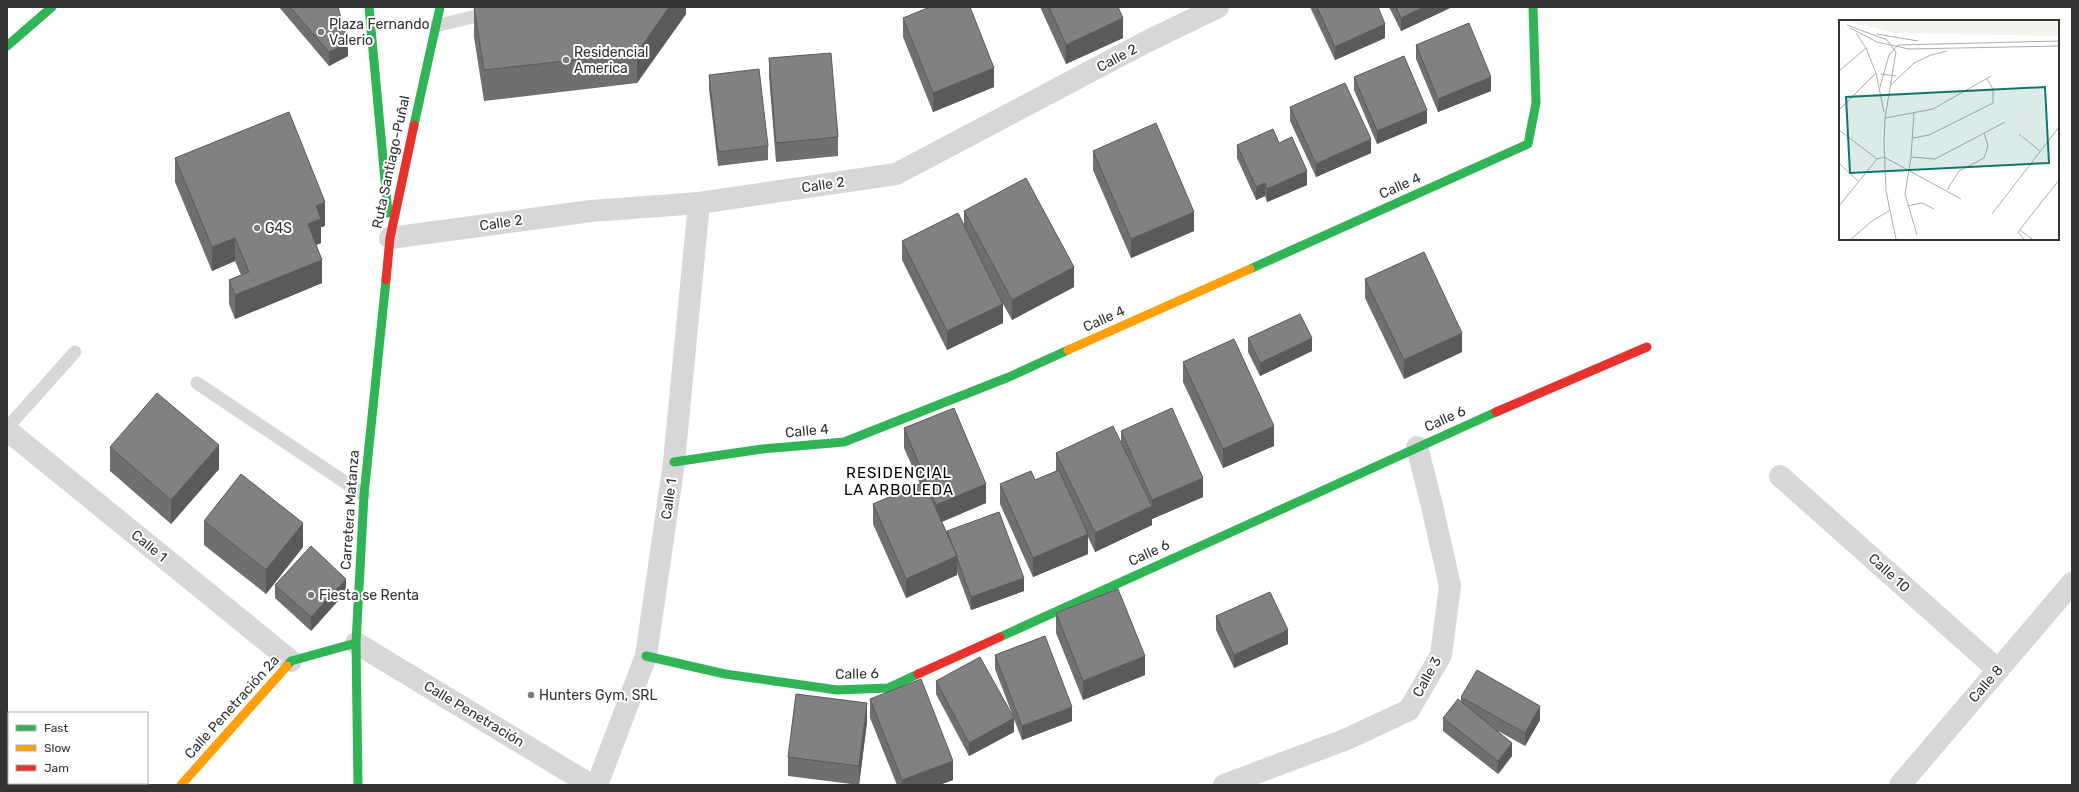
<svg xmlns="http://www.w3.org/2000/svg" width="2079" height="792" viewBox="0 0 2079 792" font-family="Rubik,sans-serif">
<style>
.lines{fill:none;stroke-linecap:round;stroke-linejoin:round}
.lane{stroke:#d7d7d7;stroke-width:13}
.street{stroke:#d7d7d7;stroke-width:22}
.fast{stroke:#30b455;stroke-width:9}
.slow{stroke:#ff9f0a;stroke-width:9}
.jam{stroke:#e5322d;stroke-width:9}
.wall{fill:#6f6f6f}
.shaded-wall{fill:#5a5a5a}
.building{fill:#818181;stroke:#5a5a5a}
.poi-dot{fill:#7a7a7a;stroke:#fff;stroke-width:1.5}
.labels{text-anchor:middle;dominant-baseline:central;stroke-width:4;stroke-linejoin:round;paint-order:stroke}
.poi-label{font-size:14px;fill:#333;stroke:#fff;text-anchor:start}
.street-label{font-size:14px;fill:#333;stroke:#fff}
.neighbourhood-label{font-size:15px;letter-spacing:1px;fill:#000;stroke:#fff}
.inset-road{fill:none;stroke:#adadad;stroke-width:1}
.view{fill:#0f766e;fill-opacity:0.15;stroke:#0f766e;stroke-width:2}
.inset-edge{fill:none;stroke:#333;stroke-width:2}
</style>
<rect width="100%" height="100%" fill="#fff"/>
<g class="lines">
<g class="lane">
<polyline points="435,26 514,7"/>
<polyline points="197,383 364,495"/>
<polyline points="7,428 75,352"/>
</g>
<g class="street">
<polyline points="390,238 591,211 699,203 896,174 1146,42 1218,7"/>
<polyline points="7,430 291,661"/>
<polyline points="1780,476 1998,670"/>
<polyline points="356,643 591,785"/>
<polyline points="597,785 646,656 674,462 699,203"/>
<polyline points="1224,785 1347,739 1409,710 1441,655 1450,586 1432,506 1417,447"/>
<polyline points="1900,785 2072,583"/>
</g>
<g class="fast">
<polyline points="369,7 388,213"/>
<polyline points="7,46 52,7"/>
<polyline points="414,125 440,7"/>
<polyline points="1250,269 1528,144 1536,103 1533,7"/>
<polyline points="674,462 762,449 844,442 1009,377 1068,350"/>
<polyline points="1000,637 1496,412"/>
<polyline points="646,656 725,674 837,690 888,688 918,674"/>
<polyline points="287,666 291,661 356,643"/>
<polyline points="358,785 356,643 364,495 386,280"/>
</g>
<g class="slow">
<polyline points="1068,350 1250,269"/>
<polyline points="181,785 287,666"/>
</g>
<g class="jam">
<polyline points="386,280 390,238 414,125"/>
<polyline points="1496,412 1647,347"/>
<polyline points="918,674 1000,637"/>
</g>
</g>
<g class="wall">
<polygon points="279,7 338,7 348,56 329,66"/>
<polygon points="474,7 686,7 686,14 637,83 484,101 474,37"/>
<polygon points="1040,7 1118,7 1123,38 1066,64"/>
<polygon points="1310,7 1378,7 1385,38 1335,60"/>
<polygon points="1389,7 1450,7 1450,8 1401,31"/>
<polygon points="903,18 994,87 933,112 903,37"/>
<polygon points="1416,45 1491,91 1438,112 1416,59"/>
<polygon points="769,58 838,137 838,156 776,162 769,77"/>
<polygon points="709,75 768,146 768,160 718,166 709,89"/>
<polygon points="1354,77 1427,123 1377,144 1354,90"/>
<polygon points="1290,107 1371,153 1316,177 1290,121"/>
<polygon points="1279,143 1307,185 1267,202 1265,196 1256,200 1237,158 1237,145"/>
<polygon points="1093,151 1194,231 1131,258 1093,170"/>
<polygon points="175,158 325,226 321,227 321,243 316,245 322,283 235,319 229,304 229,280 241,275 235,261 212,271 175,182"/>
<polygon points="964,211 1074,287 1012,320 1003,304 1003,323 947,350 902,260 902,241 964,224"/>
<polygon points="1365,279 1462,352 1404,379 1365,298"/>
<polygon points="1248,338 1312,351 1260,376 1248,352"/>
<polygon points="1183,362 1274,446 1223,468 1183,382"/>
<polygon points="904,428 986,503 942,522 947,533 947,531 1024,591 971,610 957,572 957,575 906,598 873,524 873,504 920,484 904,448"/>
<polygon points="1121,431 1203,497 1152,519 1152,525 1095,552 1088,537 1088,554 1033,577 1000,504 1000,484 1035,480 1056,471 1056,453 1121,442"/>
<polygon points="110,447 219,469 171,524 110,471"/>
<polygon points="204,521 303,547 266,594 204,545"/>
<polygon points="275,585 346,592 311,631 275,598"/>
<polygon points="1056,613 1145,675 1083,700 1056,633"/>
<polygon points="1216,616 1288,644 1234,668 1216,630"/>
<polygon points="995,655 1072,721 1022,740 995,669"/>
<polygon points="936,681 1014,732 969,756 936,694"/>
<polygon points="1461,697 1540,720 1525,746 1498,731 1512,756 1498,774 1443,731 1443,718 1461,702"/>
<polygon points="870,699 953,780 939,785 897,785 870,718"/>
<polygon points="867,722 859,785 788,776 788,757"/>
</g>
<g class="shaded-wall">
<polygon points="669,7 686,7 686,14 637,83 637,53"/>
<polygon points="1424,7 1450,7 1450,8 1401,31 1401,18"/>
<polygon points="1123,18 1123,38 1066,64 1066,45"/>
<polygon points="1385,24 1385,38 1335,60 1335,47"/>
<polygon points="348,43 348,56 329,66 329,52"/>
<polygon points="994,68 994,87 933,112 933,93"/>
<polygon points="1491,77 1491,91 1438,112 1438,99"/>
<polygon points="1427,110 1427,123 1377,144 1377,131"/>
<polygon points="1371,139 1371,153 1316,177 1316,164"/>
<polygon points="1307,171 1307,185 1267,202 1267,189"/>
<polygon points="1265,183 1265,196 1256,200 1256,187"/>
<polygon points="325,202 325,226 321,227 321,243 308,248 308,224 316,206"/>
<polygon points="1194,212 1194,231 1131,258 1131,239"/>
<polygon points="235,238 235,261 212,271 212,247"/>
<polygon points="322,260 322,283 235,319 235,295"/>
<polygon points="1074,267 1074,287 1012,320 1012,300"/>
<polygon points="1003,304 1003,323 947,350 947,331"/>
<polygon points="1462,333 1462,352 1404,379 1404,360"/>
<polygon points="1312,338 1312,351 1260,376 1260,363"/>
<polygon points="1274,426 1274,446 1223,468 1223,449"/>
<polygon points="219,445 219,469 171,524 171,500"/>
<polygon points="1203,478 1203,497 1152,519 1152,500"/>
<polygon points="986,484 986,503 936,524 936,505"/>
<polygon points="1152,506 1152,525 1095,552 1095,533"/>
<polygon points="303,523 303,547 266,594 266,570"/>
<polygon points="1088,534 1088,554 1033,577 1033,558"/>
<polygon points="957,556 957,575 906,598 906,579"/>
<polygon points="1024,578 1024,591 971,610 971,597"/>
<polygon points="346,579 346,592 311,631 311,617"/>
<polygon points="1288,630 1288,644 1234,668 1234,655"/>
<polygon points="1145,656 1145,675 1083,700 1083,681"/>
<polygon points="867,703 867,722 859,785 859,766"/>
<polygon points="1540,706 1540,720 1525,746 1525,733"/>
<polygon points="1072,707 1072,721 1022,740 1022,726"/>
<polygon points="1014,718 1014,732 969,756 969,743"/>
<polygon points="1512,743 1512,756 1498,774 1498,761"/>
<polygon points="953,761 953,780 939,785 902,785 902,780"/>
</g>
<g class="building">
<polygon points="290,7 338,7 348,43 329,52"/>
<polygon points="474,7 669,7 637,53 484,70"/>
<polygon points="930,7 970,7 994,68 933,93 903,18"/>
<polygon points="1049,7 1118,7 1123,18 1066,45"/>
<polygon points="1317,7 1378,7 1385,24 1335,47"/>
<polygon points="1396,7 1424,7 1401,18"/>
<polygon points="1469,23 1491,77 1438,99 1416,45"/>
<polygon points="831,53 838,137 776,143 769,58"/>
<polygon points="1404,56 1427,110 1377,131 1354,77"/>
<polygon points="759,69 768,146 718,152 709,75"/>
<polygon points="1345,83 1371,139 1316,164 1290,107"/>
<polygon points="289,112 325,202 316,206 321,219 308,224 322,260 235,295 229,280 249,272 235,238 212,247 175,158"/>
<polygon points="1156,123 1194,212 1131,239 1093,151"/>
<polygon points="1273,129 1279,143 1292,137 1307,171 1267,189 1265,183 1256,187 1237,145"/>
<polygon points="1026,178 1074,267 1012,300 964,211"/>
<polygon points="958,213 1003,304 947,331 902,241"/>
<polygon points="1424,252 1462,333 1404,360 1365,279"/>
<polygon points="1300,314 1312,338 1260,363 1248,338"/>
<polygon points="1234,339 1274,426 1223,449 1183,362"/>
<polygon points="157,393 219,445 171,500 110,447"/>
<polygon points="954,408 986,484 936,505 904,428"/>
<polygon points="1172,408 1203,478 1152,500 1121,431"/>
<polygon points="1113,426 1152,506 1095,533 1056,453"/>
<polygon points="1059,470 1088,534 1033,558 1000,484 1031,471 1035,480"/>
<polygon points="241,474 303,523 266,570 204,521"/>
<polygon points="924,482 957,556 906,579 873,504"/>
<polygon points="999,512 1024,578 971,597 957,558 957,556 947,531"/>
<polygon points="311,546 346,579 311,617 275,585"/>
<polygon points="1118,589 1145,656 1083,681 1056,613"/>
<polygon points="1270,592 1288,630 1234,655 1216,616"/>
<polygon points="1045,636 1072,707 1022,726 995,655"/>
<polygon points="980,657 1014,718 969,743 936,681"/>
<polygon points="1477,670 1540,706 1525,733 1461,697"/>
<polygon points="921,679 953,761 902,780 870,699"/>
<polygon points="796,694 867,703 859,766 788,757"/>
<polygon points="1458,699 1512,743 1498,761 1443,718"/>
</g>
<g class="poi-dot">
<circle cx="321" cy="32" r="4"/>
<circle cx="566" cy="60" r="4"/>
<circle cx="257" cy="228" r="4"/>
<circle cx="311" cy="595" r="4"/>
<circle cx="531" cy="695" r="4"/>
</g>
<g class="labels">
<g class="poi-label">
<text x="329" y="24">Plaza Fernando<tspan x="329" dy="16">Valerio</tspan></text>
<text x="574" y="52">Residencial<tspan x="574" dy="16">America</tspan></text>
<text x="265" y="228">G4S</text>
<text x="319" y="595">Fiesta se Renta</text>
<text x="539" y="695">Hunters Gym, SRL</text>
</g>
<g class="street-label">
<text transform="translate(1117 58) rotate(-28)">Calle 2</text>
<text transform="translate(391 162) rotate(-78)">Ruta Santiago-Puñal</text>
<text transform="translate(823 185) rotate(-8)">Calle 2</text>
<text transform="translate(1400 186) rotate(-24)">Calle 4</text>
<text transform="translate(501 223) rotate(-8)">Calle 2</text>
<text transform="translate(1104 319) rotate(-24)">Calle 4</text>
<text transform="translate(1445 419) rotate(-24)">Calle 6</text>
<text transform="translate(807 431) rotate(-5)">Calle 4</text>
<text transform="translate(669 499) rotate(-82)">Calle 1</text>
<text transform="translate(350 510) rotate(-86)">Carretera Matanza</text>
<text transform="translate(149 546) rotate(39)">Calle 1</text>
<text transform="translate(1149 553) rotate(-25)">Calle 6</text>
<text transform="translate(1889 573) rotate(42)">Calle 10</text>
<text transform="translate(857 674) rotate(-1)">Calle 6</text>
<text transform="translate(1427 677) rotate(-61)">Calle 3</text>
<text transform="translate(1986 684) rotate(-49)">Calle 8</text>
<text transform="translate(232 707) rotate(-48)">Calle Penetración 2a</text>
<text transform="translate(474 714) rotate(31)">Calle Penetración</text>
</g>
<g class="neighbourhood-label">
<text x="899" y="473">RESIDENCIAL<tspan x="899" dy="17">LA ARBOLEDA</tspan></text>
</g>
</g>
<g transform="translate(1839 20)">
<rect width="220" height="220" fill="#fff"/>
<path d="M13,1H220V16L58,13L12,3Z" fill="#f1f5ed"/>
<path class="inset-road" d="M8,5L48,20L57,32L46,98L45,123L47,171L57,219M11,8L38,22L70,29L220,26M17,13L27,28L37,53L45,92M38,14L79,21M0,51L27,28M42,54L57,56M52,65L75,43L92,35L108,31M41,67L50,35L59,25L220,21M0,90L37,53M75,93L72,137L66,174L78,215M46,98L94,89L152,56M0,110L38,139M180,114L201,131M74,118L90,115L154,83V69L148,59M45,137L122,179M72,137L96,139L166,102M0,143L20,162M108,170L120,151L145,138L149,126L145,113M0,186L38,139L45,137M68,186L83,183L95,189M153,194L220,107M181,210L193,219M12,219L33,201L50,191M185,219L179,212L220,160"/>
<path class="view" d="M206,67L210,143L11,153L7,77Z"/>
<rect width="220" height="220" class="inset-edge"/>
</g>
<rect width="2079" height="792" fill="none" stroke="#333333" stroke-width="16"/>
<rect x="8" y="712" width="140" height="72" fill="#ffffff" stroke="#adadad"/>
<rect x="16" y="725" width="20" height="6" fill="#30b455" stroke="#adadad"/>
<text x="44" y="732" font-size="12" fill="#333333">Fast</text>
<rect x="16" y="745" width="20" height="6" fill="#ff9f0a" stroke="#adadad"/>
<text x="44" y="752" font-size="12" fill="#333333">Slow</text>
<rect x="16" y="765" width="20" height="6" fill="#e5322d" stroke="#adadad"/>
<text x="44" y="772" font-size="12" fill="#333333">Jam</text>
</svg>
